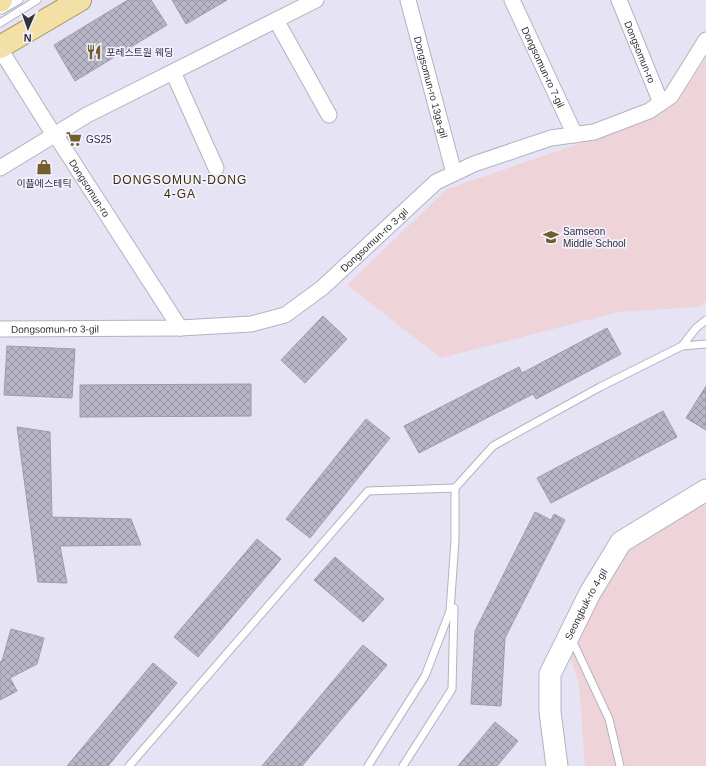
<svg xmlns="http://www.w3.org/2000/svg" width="706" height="766" viewBox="0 0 706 766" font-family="Arial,'Noto Sans KR',sans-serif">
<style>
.education{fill:#eed4d9}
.building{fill:url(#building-cross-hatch);stroke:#9e9cac}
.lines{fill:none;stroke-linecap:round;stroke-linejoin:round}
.lane-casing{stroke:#b4b2c2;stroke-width:9}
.street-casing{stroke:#b4b2c2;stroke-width:17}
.secondary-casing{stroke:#b4b2c2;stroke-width:23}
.primary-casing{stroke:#aa955b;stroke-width:24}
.lane{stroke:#fff;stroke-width:7}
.street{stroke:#fff;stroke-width:15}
.secondary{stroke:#fff;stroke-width:21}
.primary{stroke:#f2e0a7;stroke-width:22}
.labels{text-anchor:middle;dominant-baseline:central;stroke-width:3.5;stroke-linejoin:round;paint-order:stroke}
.poi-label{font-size:10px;fill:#333239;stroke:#f2f1ff;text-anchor:start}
.street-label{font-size:10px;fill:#333239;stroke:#f2f1ff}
.quarter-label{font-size:12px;letter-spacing:1px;fill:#3e2d04;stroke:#f2f1ff}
</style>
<defs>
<pattern id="building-cross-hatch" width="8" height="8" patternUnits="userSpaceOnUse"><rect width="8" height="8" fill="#b8b5c6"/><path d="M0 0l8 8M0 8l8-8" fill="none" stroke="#9694a2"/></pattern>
</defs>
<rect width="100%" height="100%" fill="#e5e3f4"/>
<g class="education">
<polygon points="706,58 706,301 699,307 619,312 441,358 347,285 447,189 651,119 677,103"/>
<polygon points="706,502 706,766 585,766 579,684 570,656 623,548"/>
</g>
<g class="building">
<polygon points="128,0 151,0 167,25 75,81 54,45"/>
<polygon points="172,0 227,0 186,24"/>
<polygon points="323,316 347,339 305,383 281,360"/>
<polygon points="607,328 621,354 536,399 533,394 419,453 404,426 519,367 522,373"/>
<polygon points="7,346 75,349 72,398 4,395"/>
<polygon points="251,384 251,416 80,417 80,385"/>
<polygon points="706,386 706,430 686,418"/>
<polygon points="663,411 677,437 551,503 537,478"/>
<polygon points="366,419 390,438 310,538 286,519"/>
<polygon points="17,427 50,432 52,517 131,519 141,545 60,546 67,583 38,582"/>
<polygon points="535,512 551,520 554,514 565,520 505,638 501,706 471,704 475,631"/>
<polygon points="257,539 281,559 198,657 174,637"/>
<polygon points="335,557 384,599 363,622 314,580"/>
<polygon points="11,629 44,638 37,664 10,678 17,691 0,700 0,662 2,661"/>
<polygon points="363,645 387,665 302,766 262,766"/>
<polygon points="153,663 177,683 108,766 67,766"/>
<polygon points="495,722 518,741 497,766 458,766"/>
</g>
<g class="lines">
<defs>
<g id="lane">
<polyline points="2,10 19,0"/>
<polyline points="0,23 37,0"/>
<polyline points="682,346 696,328 706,320"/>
<polyline points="572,640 609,719 620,766"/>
<polyline points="129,766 368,491 455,488"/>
<polyline points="368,766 425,676 450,611 455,540 455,488 493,446 600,387 682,346 706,344"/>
<polyline points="403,766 452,689 454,608"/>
</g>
<g id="street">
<path id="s1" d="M408,0L454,173"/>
<path id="s2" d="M512,0L575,135"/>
<path id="s3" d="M619,0L661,103"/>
<polyline points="276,20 329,115"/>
<path id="s4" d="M0,49L54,135L55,134L180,328"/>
<polyline points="173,72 216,168"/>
<polyline points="0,168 87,115 316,0"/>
<path id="s5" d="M0,329L180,328L251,324L285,315L322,288L436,182L474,164L551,138L594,132L649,111L671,96L706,40"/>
</g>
<g id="secondary">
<path id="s6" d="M557,766L550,712V674L590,593L621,542L706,490"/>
</g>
<g id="primary">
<polyline points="0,1 1,0"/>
<polyline points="0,47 80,0"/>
</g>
</defs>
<use href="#lane" class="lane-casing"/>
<use href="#street" class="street-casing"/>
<use href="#secondary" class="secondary-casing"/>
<use href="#primary" class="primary-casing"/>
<use href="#lane" class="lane"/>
<use href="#street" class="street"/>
<use href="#secondary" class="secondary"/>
<use href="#primary" class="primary"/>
</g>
<defs>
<symbol id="restaurant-bare" viewBox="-9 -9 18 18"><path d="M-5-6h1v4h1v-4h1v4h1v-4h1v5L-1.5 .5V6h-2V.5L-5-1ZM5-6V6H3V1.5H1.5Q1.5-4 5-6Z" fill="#745d2d" stroke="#f2f1ff" stroke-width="2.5" paint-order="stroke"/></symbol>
<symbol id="supermarket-bare" viewBox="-9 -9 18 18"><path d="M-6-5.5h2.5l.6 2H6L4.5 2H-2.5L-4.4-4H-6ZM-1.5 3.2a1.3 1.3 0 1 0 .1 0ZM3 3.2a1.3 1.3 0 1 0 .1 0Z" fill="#745d2d" stroke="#f2f1ff" stroke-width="2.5" paint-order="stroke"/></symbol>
<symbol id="shop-bare" viewBox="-9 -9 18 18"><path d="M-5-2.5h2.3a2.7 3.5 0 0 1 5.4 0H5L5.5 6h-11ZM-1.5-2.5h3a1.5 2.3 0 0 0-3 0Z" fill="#745d2d" stroke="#f2f1ff" stroke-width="2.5" paint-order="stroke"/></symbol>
<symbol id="school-bare" viewBox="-9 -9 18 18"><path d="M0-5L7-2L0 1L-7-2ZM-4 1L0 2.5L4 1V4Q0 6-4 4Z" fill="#745d2d" stroke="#f2f1ff" stroke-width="2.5" paint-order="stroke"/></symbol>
</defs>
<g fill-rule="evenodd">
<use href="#restaurant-bare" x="83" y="41" width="22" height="22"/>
<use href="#supermarket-bare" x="63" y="128" width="22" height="22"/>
<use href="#shop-bare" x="33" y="156" width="22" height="22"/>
<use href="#school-bare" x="540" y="226" width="22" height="22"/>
</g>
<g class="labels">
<g class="poi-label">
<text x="106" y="52">포레스트원 웨딩</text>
<text x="86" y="139">GS25</text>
<text x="44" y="183" text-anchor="middle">이플에스테틱</text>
<text x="563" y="231">Samseon<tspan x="563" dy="12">Middle School</tspan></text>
</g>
<g class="street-label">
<text stroke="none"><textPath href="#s3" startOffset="56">Dongsomun-ro</textPath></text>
<text stroke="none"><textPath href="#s2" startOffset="74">Dongsomun-ro 7-gil</textPath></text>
<text stroke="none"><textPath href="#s1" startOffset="90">Dongsomun-ro 13ga-gil</textPath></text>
<text stroke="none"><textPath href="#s4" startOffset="167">Dongsomun-ro</textPath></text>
<text stroke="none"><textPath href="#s5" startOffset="403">Dongsomun-ro 3-gil</textPath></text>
<text stroke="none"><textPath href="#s5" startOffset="55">Dongsomun-ro 3-gil</textPath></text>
<text stroke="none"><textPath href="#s6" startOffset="171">Seongbuk-ro 4-gil</textPath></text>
</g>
<g class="quarter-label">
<text x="180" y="180">DONGSOMUN-DONG<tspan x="180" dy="14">4-GA</tspan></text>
</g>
</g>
<g transform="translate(28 28) rotate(182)" stroke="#f2f1ff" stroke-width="3" paint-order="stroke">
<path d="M0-3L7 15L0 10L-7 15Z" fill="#333239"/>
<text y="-6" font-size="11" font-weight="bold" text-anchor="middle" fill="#333239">N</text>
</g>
</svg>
